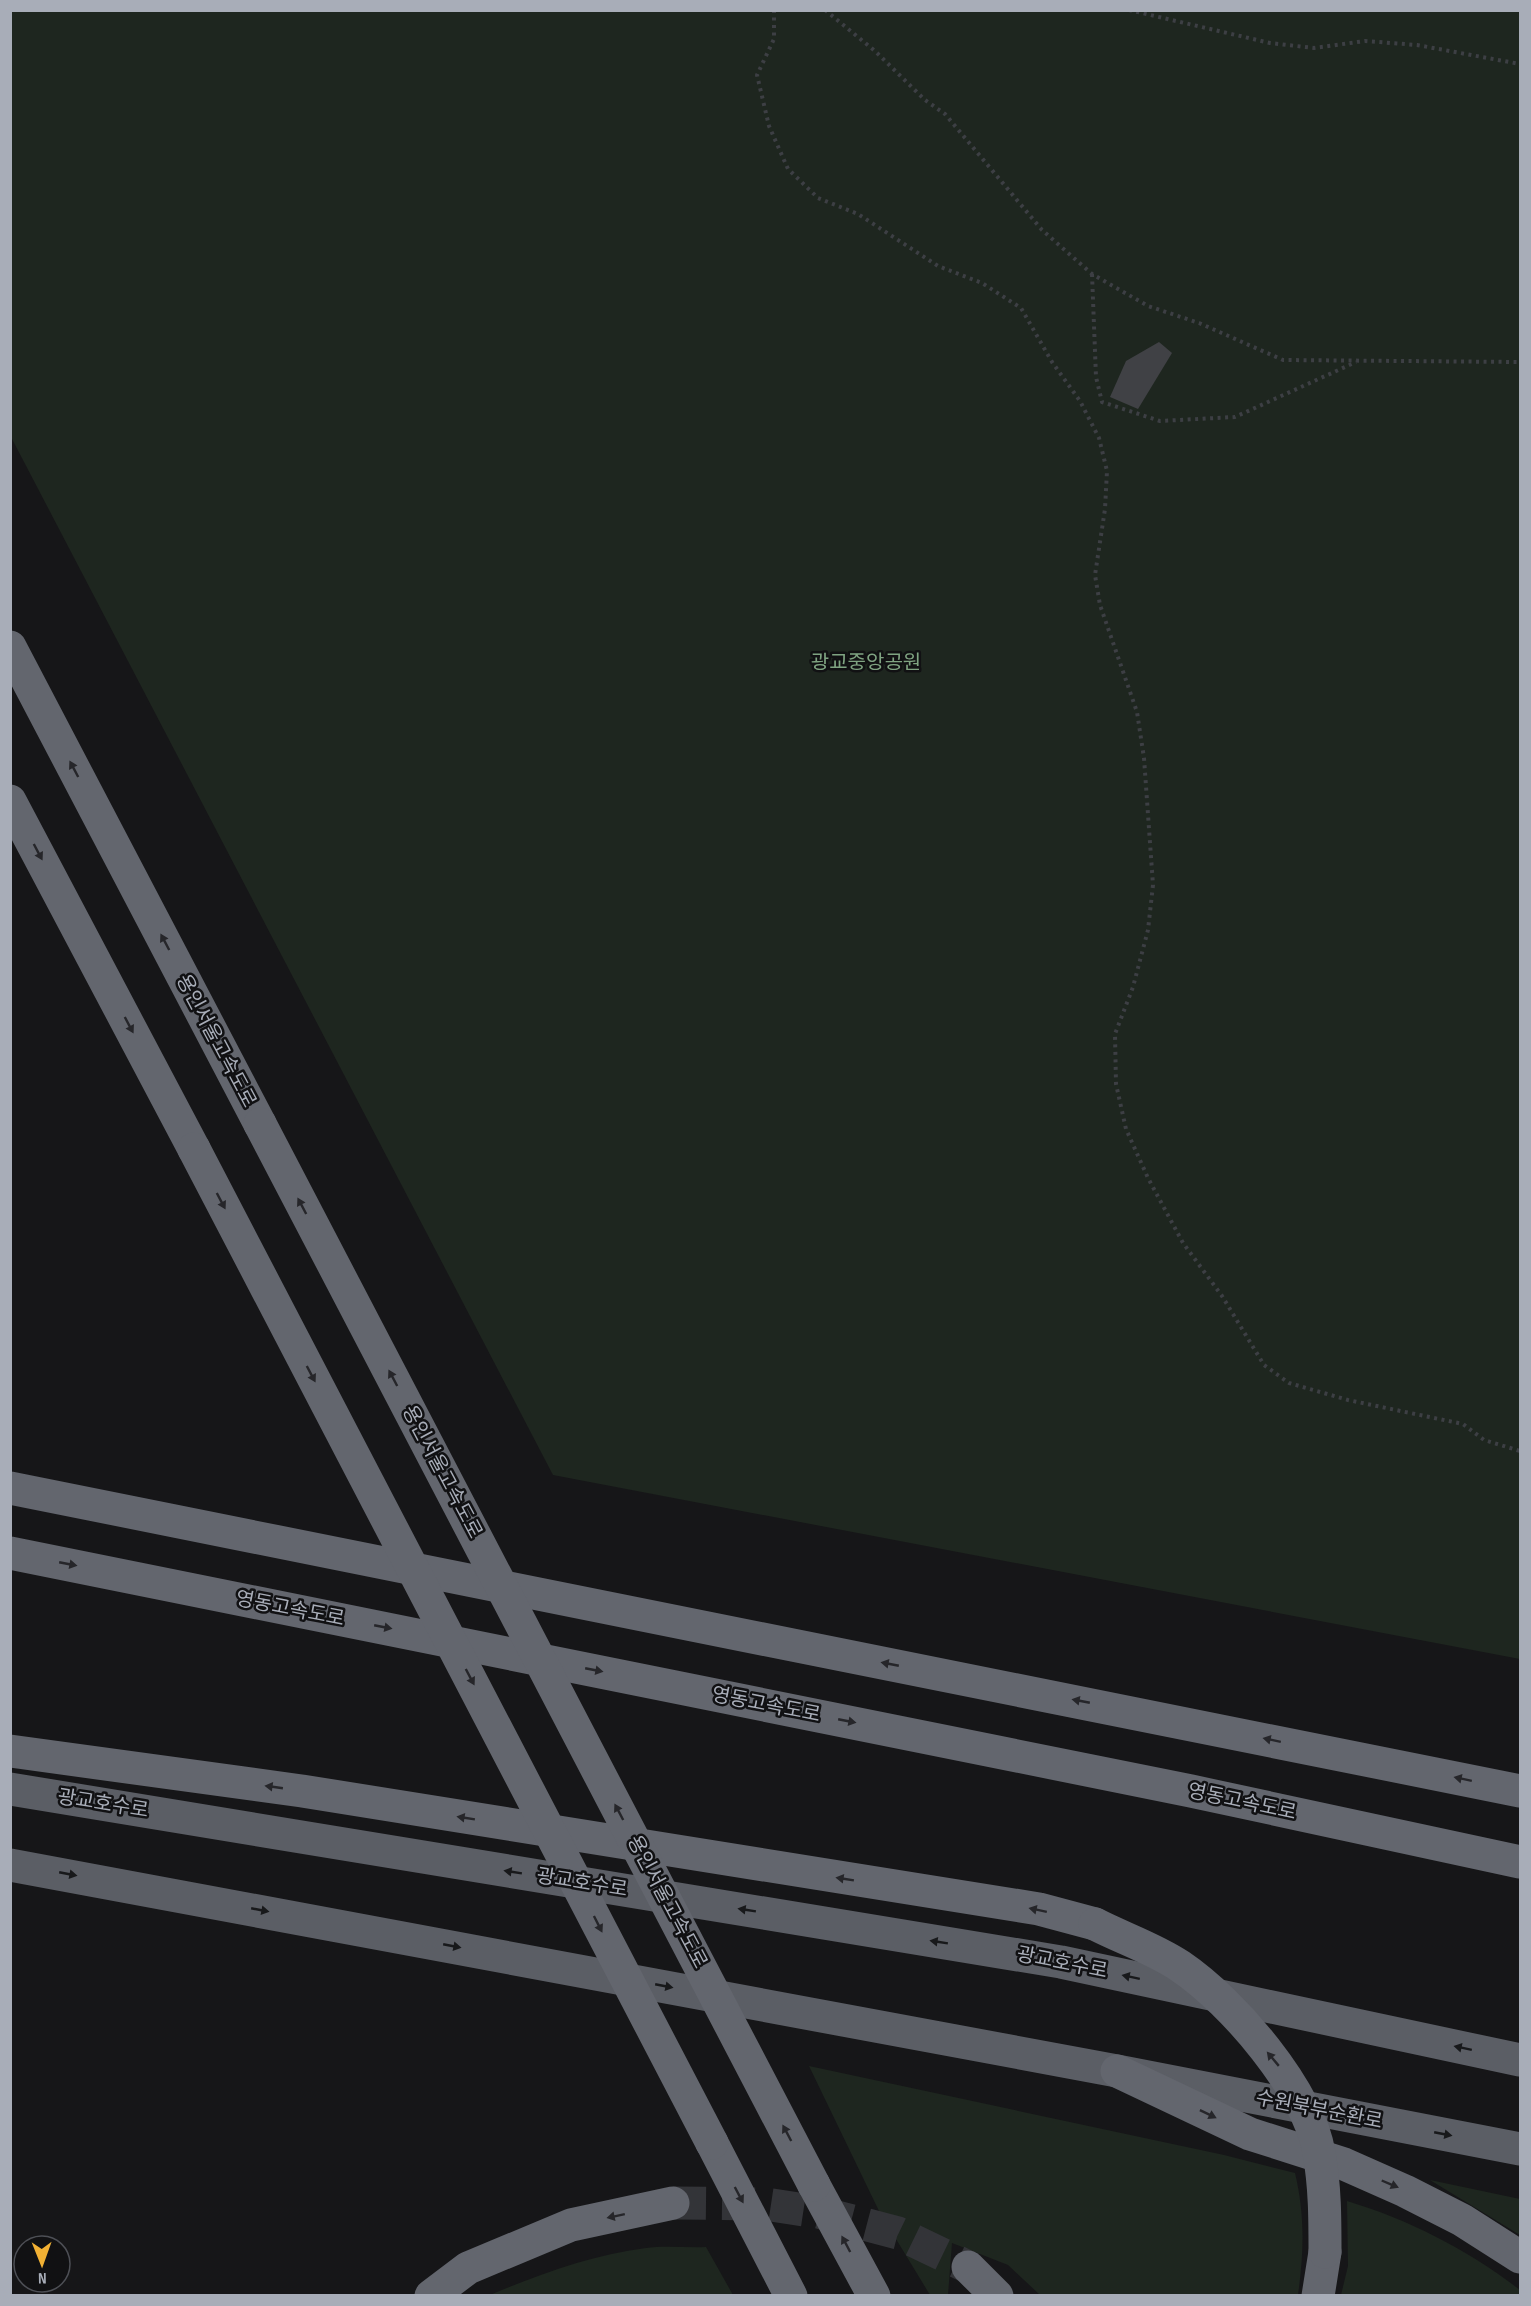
<svg xmlns="http://www.w3.org/2000/svg" width="1531" height="2306" viewBox="0 0 1531 2306" font-family="'Sofia Sans Condensed','Noto Sans KR',sans-serif">
<style>
.green{fill:#1e261f}
.building{fill:#404145}
.lines{fill:none;stroke-linecap:round;stroke-linejoin:round}
.motorway-tunnel{stroke:#333438;stroke-width:33;stroke-dasharray:33 16;stroke-linecap:butt}
.path{stroke:#3d3f44;stroke-width:4;stroke-dasharray:3 4.5;stroke-linecap:butt}
.trunk{stroke:#5b5e65;stroke-width:33}
.motorway{stroke:#63666e;stroke-width:33}
.motorway-bridge{stroke:#63666e;stroke-width:33}
.oneway{fill:#26262a}
.oneway2{fill:#18191b}
.labels{text-anchor:middle;dominant-baseline:central;stroke-width:5;stroke-linejoin:round;paint-order:stroke}
.park-label{font-size:20px;fill:#7fa381;stroke:#111113}
.street-label{font-size:20px;fill:#a8adb8;stroke:#111113}
</style>
<rect width="100%" height="100%" fill="#161618"/>
<g class="green">
<polygon points="10,11 1520,11 1520,1659 553,1475 11,437"/>
<path d="M809,2066L1224,2155L1295,2173C1305,2215 1304,2252 1298,2295H1040L1008,2265L952,2243L948,2295H930L879,2211Z"/>
<polygon points="1430,2180 1520,2199 1520,2235"/>
<path d="M1347,2201C1410,2220 1468,2250 1520,2290V2295H1341L1348,2266Z"/>
<path d="M706,2247L733,2295H490C540,2274 592,2255 646,2248C665,2245 686,2248 706,2247Z"/>
</g>
<polygon class="building" points="1159,342 1172,353 1138,409 1110,397 1126,361"/>
<g class="lines">
<polyline class="motorway-tunnel" points="673,2203 765,2204 818,2212 898,2233 968,2267"/>
<g class="path">
<polyline points="774,10 774,39 757,75 769,126 788,169 818,198 858,214 938,266 982,283 1021,308 1052,362 1080,401 1099,438 1107,471 1105,509 1095,575 1100,605 1137,712 1144,758 1153,885 1148,930 1133,987 1115,1034 1116,1084 1126,1129 1148,1178 1183,1243 1222,1296 1264,1365 1289,1383 1348,1400 1463,1424 1484,1440 1520,1451"/>
<polyline points="825,10 875,51 925,100 945,114 1042,230 1092,274 1148,306 1199,323 1283,360 1520,362"/>
<polyline points="1129,10 1270,43 1314,48 1365,41 1417,45 1520,64"/>
<polyline points="1092,274 1096,377 1102,402 1160,421 1235,417 1356,362"/>
</g>
<g class="trunk">
<polyline points="10,1789 1061,1962 1520,2060"/>
<polyline points="10,1865 1117,2071 1520,2149"/>
</g>
<g class="motorway">
<polyline points="10,647 260,1124"/>
<polyline points="10,801 194,1149"/>
<polyline points="10,1488 1520,1791"/>
<polyline points="10,1553 1191,1791 1520,1862"/>
<polyline points="10,1751 302,1791 1039,1909 1095,1924"/>
<polyline points="1117,2071 1250,2134 1344,2164 1405,2191 1462,2220 1520,2257"/>
<polyline points="712,2143 791,2296"/>
<polyline points="814,2185 874,2296"/>
<polyline points="968,2267 997,2296"/>
<polyline points="431,2296 468,2268 571,2225 673,2203"/>
<polyline points="1318,2296 1325,2252"/>
</g>
<g class="motorway-bridge">
<polyline points="260,1124 814,2185"/>
<polyline points="194,1149 712,2143"/>
<path d="M1095,1924C1122,1938 1155,1949 1180,1966C1233,2002 1308,2089 1319,2153C1325,2186 1325,2219 1325,2252"/>
</g>
</g>
<defs><path id="oneway-solid" d="M-6-.8H1V-3.2L6.5 0L1 3.2V.8H-6Z" transform="scale(1.5)"/></defs>
<g class="oneway">
<use href="#oneway-solid" transform="translate(74 769) rotate(-118)"/>
<use href="#oneway-solid" transform="translate(38 852) rotate(62)"/>
<use href="#oneway-solid" transform="translate(165 942) rotate(-118)"/>
<use href="#oneway-solid" transform="translate(129 1025) rotate(62)"/>
<use href="#oneway-solid" transform="translate(221 1201) rotate(62)"/>
<use href="#oneway-solid" transform="translate(302 1206) rotate(-118)"/>
<use href="#oneway-solid" transform="translate(311 1374) rotate(62)"/>
<use href="#oneway-solid" transform="translate(393 1378) rotate(-118)"/>
<use href="#oneway-solid" transform="translate(68 1564) rotate(11)"/>
<use href="#oneway-solid" transform="translate(383 1627) rotate(11)"/>
<use href="#oneway-solid" transform="translate(890 1664) rotate(-169)"/>
<use href="#oneway-solid" transform="translate(594 1670) rotate(11)"/>
<use href="#oneway-solid" transform="translate(470 1677) rotate(62)"/>
<use href="#oneway-solid" transform="translate(1081 1701) rotate(-169)"/>
<use href="#oneway-solid" transform="translate(847 1721) rotate(11)"/>
<use href="#oneway-solid" transform="translate(1272 1740) rotate(-168)"/>
<use href="#oneway-solid" transform="translate(1463 1779) rotate(-168)"/>
<use href="#oneway-solid" transform="translate(274 1787) rotate(-172)"/>
<use href="#oneway-solid" transform="translate(619 1812) rotate(-118)"/>
<use href="#oneway-solid" transform="translate(466 1818) rotate(-171)"/>
<use href="#oneway-solid" transform="translate(845 1879) rotate(-171)"/>
<use href="#oneway-solid" transform="translate(1038 1910) rotate(-168)"/>
<use href="#oneway-solid" transform="translate(598 1924) rotate(63)"/>
<use href="#oneway-solid" transform="translate(1273 2059) rotate(-130)"/>
<use href="#oneway-solid" transform="translate(1208 2114) rotate(26)"/>
<use href="#oneway-solid" transform="translate(787 2133) rotate(-118)"/>
<use href="#oneway-solid" transform="translate(1390 2184) rotate(23)"/>
<use href="#oneway-solid" transform="translate(739 2195) rotate(62)"/>
<use href="#oneway-solid" transform="translate(616 2216) rotate(168)"/>
<use href="#oneway-solid" transform="translate(846 2244) rotate(-118)"/>
</g>
<g class="oneway2">
<use href="#oneway-solid" transform="translate(513 1872) rotate(-171)"/>
<use href="#oneway-solid" transform="translate(68 1874) rotate(11)"/>
<use href="#oneway-solid" transform="translate(260 1910) rotate(11)"/>
<use href="#oneway-solid" transform="translate(747 1910) rotate(-171)"/>
<use href="#oneway-solid" transform="translate(939 1942) rotate(-171)"/>
<use href="#oneway-solid" transform="translate(452 1946) rotate(11)"/>
<use href="#oneway-solid" transform="translate(1131 1977) rotate(-168)"/>
<use href="#oneway-solid" transform="translate(664 1986) rotate(11)"/>
<use href="#oneway-solid" transform="translate(1463 2048) rotate(-168)"/>
<use href="#oneway-solid" transform="translate(1443 2134) rotate(11)"/>
</g>
<g class="labels">
<g class="park-label">
<text x="866" y="663">광교중앙공원</text>
</g>
<g class="street-label">
<text transform="translate(216 1041) rotate(62)">용인서울고속도로</text>
<text transform="translate(442 1472) rotate(62)">용인서울고속도로</text>
<text transform="translate(290 1609) rotate(11)">영동고속도로</text>
<text transform="translate(766 1705) rotate(11)">영동고속도로</text>
<text transform="translate(1242 1802) rotate(12)">영동고속도로</text>
<text transform="translate(103 1804) rotate(9)">광교호수로</text>
<text transform="translate(582 1883) rotate(9)">광교호수로</text>
<text transform="translate(667 1902) rotate(62)">용인서울고속도로</text>
<text transform="translate(1062 1963) rotate(11)">광교호수로</text>
<text transform="translate(1319 2110) rotate(11)">수원북부순환로</text>
</g>
</g>
<rect width="1531" height="2306" fill="none" stroke="#a8adb8" stroke-width="24"/>
<g transform="translate(42 2264) rotate(179)"><circle r="28" fill="#111113" stroke="#4d4f55" stroke-width="1.5"/>
<path d="M0-4.5L10 22L0 15L-10 22Z" fill="#f2b134"/>
<text y="-9" font-size="16" font-weight="bold" text-anchor="middle" fill="#a8adb8">N</text>
</g>
</svg>
